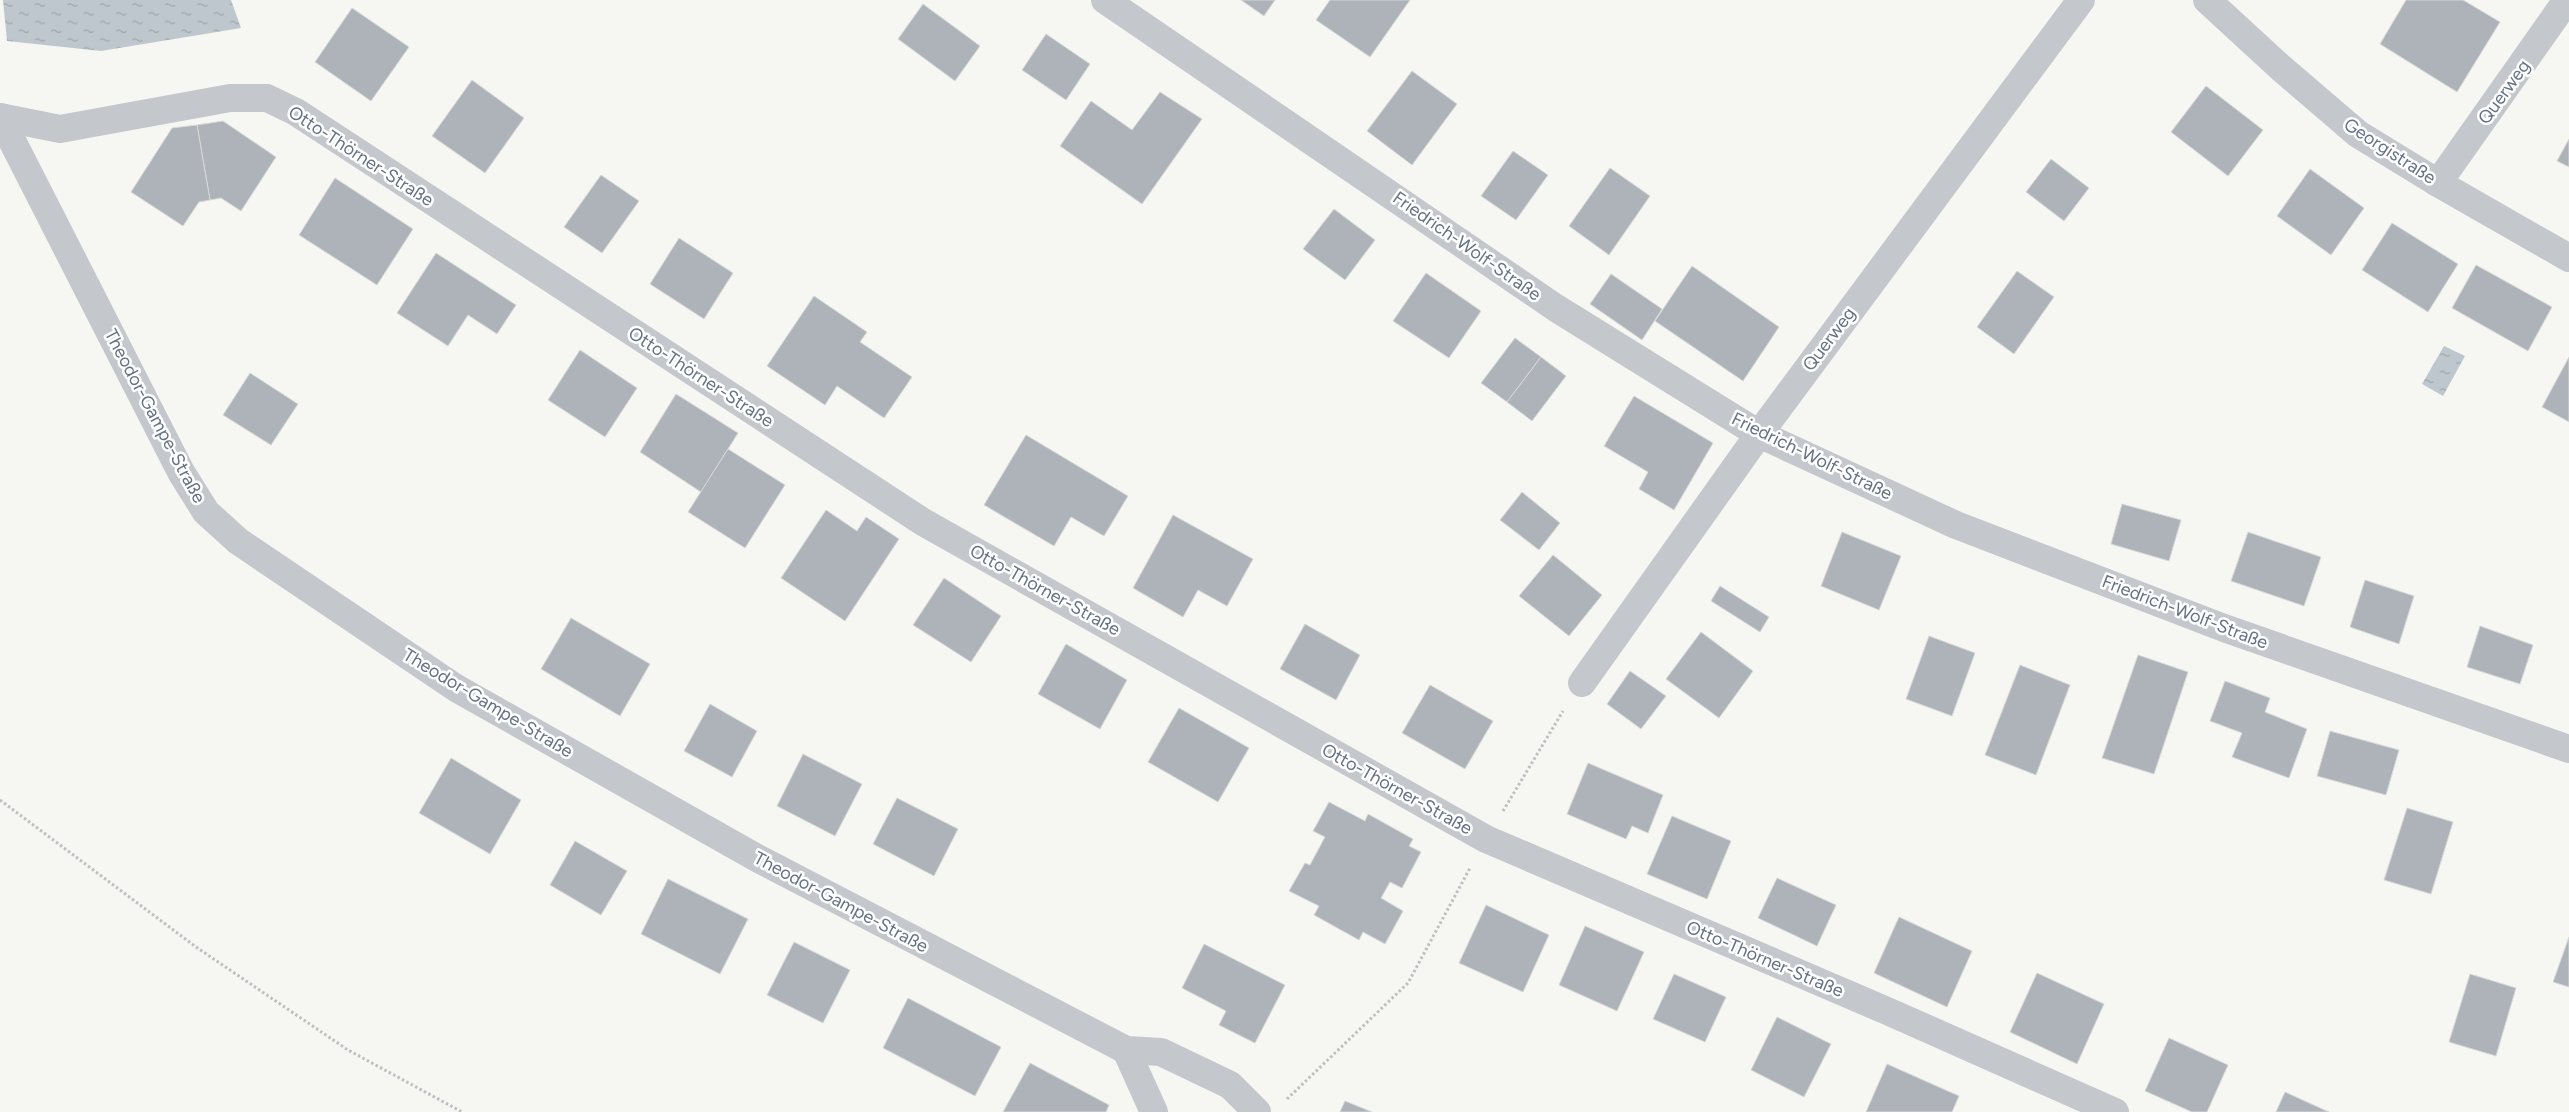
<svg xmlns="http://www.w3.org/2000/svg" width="2569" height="1112" viewBox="0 0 2569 1112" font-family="Figtree,sans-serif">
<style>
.water{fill:url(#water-ripples)}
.building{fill:#adb3b9;stroke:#d8d8d6}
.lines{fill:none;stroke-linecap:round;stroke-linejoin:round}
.path{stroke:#bebfc2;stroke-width:3;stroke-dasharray:2.5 2.5;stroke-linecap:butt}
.minor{stroke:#c4c7cb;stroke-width:28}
.tertiary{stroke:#c4c7cb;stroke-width:28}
.labels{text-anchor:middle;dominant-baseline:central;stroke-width:5;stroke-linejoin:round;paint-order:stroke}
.street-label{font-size:18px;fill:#657284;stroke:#fff}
</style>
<defs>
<pattern id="water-ripples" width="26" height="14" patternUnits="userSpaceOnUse" patternTransform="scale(1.25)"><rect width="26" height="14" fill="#bec7cd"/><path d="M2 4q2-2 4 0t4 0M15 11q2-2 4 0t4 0" fill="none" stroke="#9ea6ac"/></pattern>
</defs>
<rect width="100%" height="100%" fill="#f6f6f3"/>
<g class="water">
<polygon points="3,0 231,0 241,28 101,51 7,41"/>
<polygon points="2444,346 2465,356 2443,396 2422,384"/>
</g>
<g class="building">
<polygon points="1241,0 1275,0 1264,16"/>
<polygon points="1330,0 1410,0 1370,57 1316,20"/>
<polygon points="2406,0 2463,0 2500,22 2457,92 2380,44"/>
<polygon points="923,4 980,46 955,81 898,39"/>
<polygon points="352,8 409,47 371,101 315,62"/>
<polygon points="1046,34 1090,64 1066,100 1022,70"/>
<polygon points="1412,71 1457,104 1412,165 1367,131"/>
<polygon points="472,80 524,118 485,173 432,136"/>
<polygon points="2206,86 2263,130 2228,176 2171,132"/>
<polygon points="1160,92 1202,119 1142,204 1060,146 1091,101 1132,130"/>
<polygon points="223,121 276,157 241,211 221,198 210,200 197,125"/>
<polygon points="197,125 210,200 199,202 183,226 131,192 172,128"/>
<polygon points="2569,139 2569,167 2557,161"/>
<polygon points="1513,151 1548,175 1516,220 1481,196"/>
<polygon points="2051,159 2089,188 2064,221 2026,192"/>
<polygon points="1610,168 1650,196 1609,255 1569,226"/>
<polygon points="2310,169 2364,208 2331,255 2277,216"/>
<polygon points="601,175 639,201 602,253 564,227"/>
<polygon points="335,178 413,229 377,285 299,235"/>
<polygon points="1334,209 1375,240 1345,280 1303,249"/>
<polygon points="2392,223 2458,264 2428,312 2362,270"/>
<polygon points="679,238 733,273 704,319 650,284"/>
<polygon points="436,253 516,305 497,334 468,315 448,346 397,313"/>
<polygon points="2476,265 2552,307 2528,351 2452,308"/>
<polygon points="1692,266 1779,327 1743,381 1655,321"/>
<polygon points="2017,271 2054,297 2014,354 1977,327"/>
<polygon points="1426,273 1481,311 1449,358 1393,321"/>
<polygon points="1611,274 1662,309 1642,340 1590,304"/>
<polygon points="814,296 867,332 860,342 912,377 884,418 837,386 825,405 767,366"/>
<polygon points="1515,338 1541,357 1507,402 1481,383"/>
<polygon points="580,350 637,388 605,437 548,400"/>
<polygon points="1541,357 1566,376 1532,421 1507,402"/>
<polygon points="2569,357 2569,422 2542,407"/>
<polygon points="250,373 298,404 271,445 223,415"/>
<polygon points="676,394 738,433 701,492 640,452"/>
<polygon points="1634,396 1713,443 1674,510 1639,489 1648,472 1604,446"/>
<polygon points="1026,435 1128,496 1104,536 1071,517 1054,546 984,505"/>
<polygon points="728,449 785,485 745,548 688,512"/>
<polygon points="1522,492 1560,523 1539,550 1500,520"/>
<polygon points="2122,504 2181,520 2169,561 2111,544"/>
<polygon points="826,510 857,531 866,517 899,539 845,621 781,578"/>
<polygon points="1173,515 1253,559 1227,606 1198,590 1183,617 1133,588"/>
<polygon points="1842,532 1901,556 1879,610 1821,586"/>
<polygon points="2248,532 2321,557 2304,606 2231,581"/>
<polygon points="1553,555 1602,595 1569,636 1519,596"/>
<polygon points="944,578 1001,616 971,662 913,625"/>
<polygon points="2365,580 2414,596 2399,644 2350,627"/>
<polygon points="1720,586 1769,617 1760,632 1711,601"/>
<polygon points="571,618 650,664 620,716 541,669"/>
<polygon points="1305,624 1360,655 1336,700 1280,669"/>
<polygon points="2480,626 2533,645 2520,684 2467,667"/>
<polygon points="1701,632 1753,671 1719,718 1666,679"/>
<polygon points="1929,636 1975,653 1952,716 1906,699"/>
<polygon points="1066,644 1127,680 1100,729 1038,694"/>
<polygon points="2138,655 2188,672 2154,774 2102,758"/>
<polygon points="2020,665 2070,685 2036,775 1985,755"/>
<polygon points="1630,671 1666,696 1641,729 1607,704"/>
<polygon points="2225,681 2270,698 2265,712 2307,729 2289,778 2232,757 2242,733 2210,721"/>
<polygon points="1430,685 1493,721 1465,769 1402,733"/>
<polygon points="710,704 757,731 732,777 684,751"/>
<polygon points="1179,708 1249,748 1218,802 1148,762"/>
<polygon points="2330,731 2399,750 2386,795 2317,776"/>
<polygon points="803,754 862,784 835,836 777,806"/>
<polygon points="451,758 521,800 490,854 419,813"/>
<polygon points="1588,763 1663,795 1648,833 1632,826 1626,839 1567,814"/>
<polygon points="897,798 958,829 934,876 873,844"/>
<polygon points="1329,802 1365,821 1368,814 1413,839 1409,846 1421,852 1402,888 1390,882 1381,898 1403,911 1385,944 1363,932 1359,940 1314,915 1319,906 1289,891 1305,863 1310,865 1325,837 1313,831"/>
<polygon points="2407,808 2453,822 2431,894 2384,880"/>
<polygon points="1672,816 1731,841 1707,899 1647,874"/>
<polygon points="575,841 627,871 601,915 550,885"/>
<polygon points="1777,878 1836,905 1817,946 1758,918"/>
<polygon points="668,879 748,919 720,974 641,934"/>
<polygon points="1486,905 1549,935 1523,992 1459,963"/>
<polygon points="1899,917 1972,951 1947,1007 1874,973"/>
<polygon points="1585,926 1644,952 1617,1011 1559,985"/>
<polygon points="2569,937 2569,987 2553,982"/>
<polygon points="794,942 850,970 823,1023 767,995"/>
<polygon points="1204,944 1285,985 1255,1043 1219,1025 1226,1011 1182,988"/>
<polygon points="2037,973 2104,1004 2077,1064 2010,1032"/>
<polygon points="1674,974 1726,997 1705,1042 1653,1019"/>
<polygon points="2470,974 2516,988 2496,1056 2449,1042"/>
<polygon points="908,998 1001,1047 975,1096 883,1048"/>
<polygon points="1777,1017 1831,1044 1804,1097 1751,1070"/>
<polygon points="2169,1038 2228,1065 2207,1112 2192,1112 2145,1091"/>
<polygon points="1030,1063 1109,1105 1106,1112 1003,1112"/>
<polygon points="1887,1064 1959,1096 1952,1112 1866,1112"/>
<polygon points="2285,1092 2329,1112 2276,1112"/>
<polygon points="1345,1101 1372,1112 1340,1112"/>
</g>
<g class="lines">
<g class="path">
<polyline points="0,800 196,947 348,1050 462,1112"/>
<polyline points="1503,811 1563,711"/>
<polyline points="1287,1099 1408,983 1470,868"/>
</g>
<g class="minor">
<polyline points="1105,0 1556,308 1759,434 1956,525 2224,628 2569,749"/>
<polyline points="0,117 60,129 230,98 267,98 296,112 923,522 1486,839 1885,1010 2115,1112"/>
<polyline points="0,117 181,472 206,512 238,541 456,688 757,858 1126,1050 1161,1052 1230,1085 1257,1112"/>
<polyline points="2438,183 2567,0"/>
<polyline points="1582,683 1759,434 2081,0"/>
<polyline points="1126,1050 1154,1112"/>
</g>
<polyline class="tertiary" points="2207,0 2281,68 2358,134 2438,183 2569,258"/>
</g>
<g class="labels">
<g class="street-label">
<text transform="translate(2504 92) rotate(-54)">Querweg</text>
<text transform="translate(2390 151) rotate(33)">Georgistraße</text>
<text transform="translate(361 156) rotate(33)">Otto-Thörner-Straße</text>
<text transform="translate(1467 246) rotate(35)">Friedrich-Wolf-Straße</text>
<text transform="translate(1829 339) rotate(-53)">Querweg</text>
<text transform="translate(701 377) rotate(33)">Otto-Thörner-Straße</text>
<text transform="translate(155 416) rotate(62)">Theodor-Gampe-Straße</text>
<text transform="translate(1812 456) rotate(26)">Friedrich-Wolf-Straße</text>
<text transform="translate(1045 590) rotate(29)">Otto-Thörner-Straße</text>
<text transform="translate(2185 612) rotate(21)">Friedrich-Wolf-Straße</text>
<text transform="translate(488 703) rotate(31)">Theodor-Gampe-Straße</text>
<text transform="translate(1397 789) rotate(29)">Otto-Thörner-Straße</text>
<text transform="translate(841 902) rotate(28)">Theodor-Gampe-Straße</text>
<text transform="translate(1765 959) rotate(23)">Otto-Thörner-Straße</text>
</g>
</g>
</svg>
